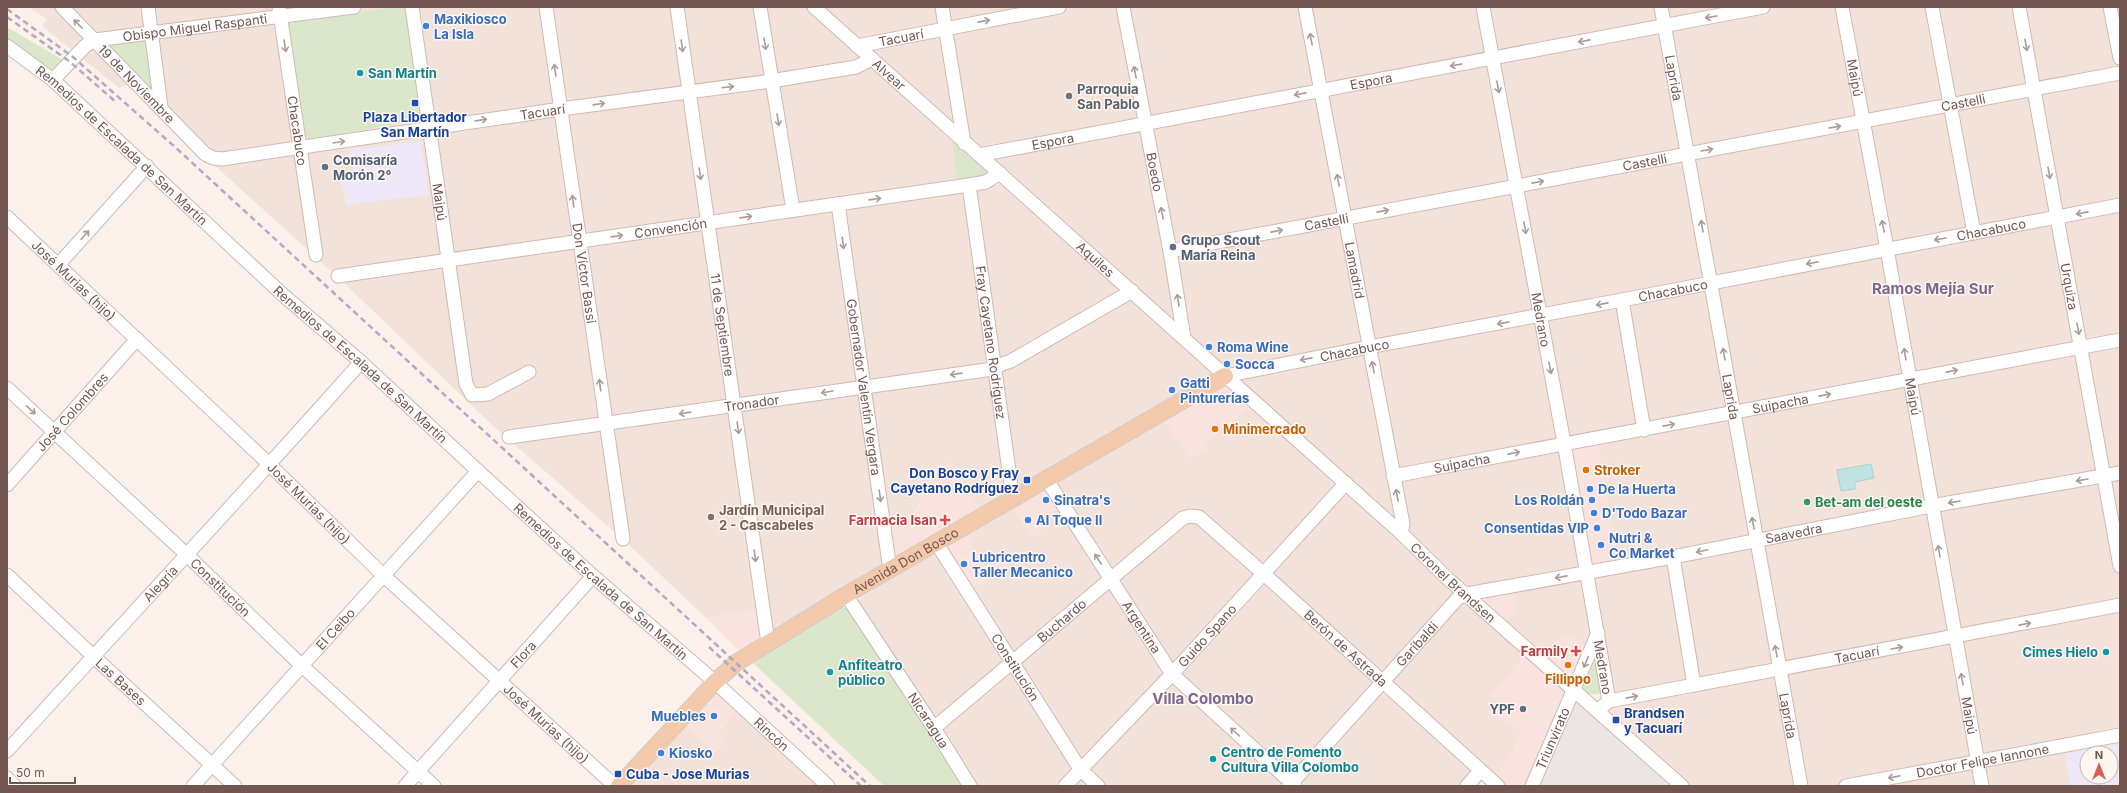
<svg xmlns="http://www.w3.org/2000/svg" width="2127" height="793" viewBox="0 0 2127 793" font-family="Inter,sans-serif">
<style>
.residential{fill:#f2e2d9;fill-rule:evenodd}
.commercial{fill:#fae2df}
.industrial{fill:#ece5e3}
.education{fill:#eee7f7;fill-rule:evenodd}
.green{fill:#dbe7ca}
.water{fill:#c0e3e1;stroke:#a8d3d2}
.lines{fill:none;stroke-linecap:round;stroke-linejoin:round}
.minor-casing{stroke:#cebab4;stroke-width:15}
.major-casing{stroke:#d5ccca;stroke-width:18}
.minor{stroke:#fff;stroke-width:13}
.major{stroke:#f2c9aa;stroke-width:16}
.rail{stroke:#b2a9c4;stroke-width:2.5;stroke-dasharray:6 4;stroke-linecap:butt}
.oneway{stroke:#ab9a96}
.shop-dot{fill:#3f7fe0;stroke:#fdf6f1;stroke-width:1.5}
.culture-dot{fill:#0f9aa8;stroke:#fdf6f1;stroke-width:1.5}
.worship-dot{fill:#6b7280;stroke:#fdf6f1;stroke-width:1.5}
.transit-dot{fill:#1a4fb4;stroke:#fdf6f1;stroke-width:1.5}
.service-dot{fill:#5c6f8a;stroke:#fdf6f1;stroke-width:1.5}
.food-dot{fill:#e8710a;stroke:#fdf6f1;stroke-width:1.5}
.leisure-dot{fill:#2e9e5b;stroke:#fdf6f1;stroke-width:1.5}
.education-dot{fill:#8d6e63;stroke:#fdf6f1;stroke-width:1.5}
.health-dot{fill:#e0444e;stroke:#fdf6f1;stroke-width:1.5}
.labels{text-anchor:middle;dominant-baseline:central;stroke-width:3;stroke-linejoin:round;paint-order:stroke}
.shop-label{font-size:13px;font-weight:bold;fill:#366cbe;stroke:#fdf6f1;text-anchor:start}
.street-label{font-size:13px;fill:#735650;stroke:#fdf6f1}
.culture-label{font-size:13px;font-weight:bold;fill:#0d838f;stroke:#fdf6f1;text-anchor:start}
.worship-label{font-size:13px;font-weight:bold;fill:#5b616d;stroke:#fdf6f1;text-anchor:start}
.transit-label{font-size:13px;font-weight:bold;fill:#164399;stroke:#fdf6f1;text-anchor:start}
.service-label{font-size:13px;font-weight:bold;fill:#4e5e75;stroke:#fdf6f1;text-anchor:start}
.food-label{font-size:13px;font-weight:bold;fill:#c56008;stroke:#fdf6f1;text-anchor:start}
.leisure-label{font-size:13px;font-weight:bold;fill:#27864d;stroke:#fdf6f1;text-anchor:start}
.education-label{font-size:13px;font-weight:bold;fill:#785e54;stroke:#fdf6f1;text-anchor:start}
.health-label{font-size:13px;font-weight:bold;fill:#be3a42;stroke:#fdf6f1;text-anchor:end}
.quarter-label{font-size:15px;font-weight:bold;fill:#7a688e;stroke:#fdf6f1}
</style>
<rect width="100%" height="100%" fill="#fbf1ea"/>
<g class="residential">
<polygon points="28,7 938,7 959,123 988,170 988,174 963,182 988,364 861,384 885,559 882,567 775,631 772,630 739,402 601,421 618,535 491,424 343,282 178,132 129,84 119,88 42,26 47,19"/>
<path d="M946,7H2120V786H1690L1611,713L1591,567L1475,587L1466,585L1223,367L1024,485L1017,484L974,192L977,187L1017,183L970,138ZM2087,753H2111V777H2087Z"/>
<polygon points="986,375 992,380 1006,484 1003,495 980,510 952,463 937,465 910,522 888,525 871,395 873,392"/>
<polygon points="1252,405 1335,480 1337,485 1265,566 1198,515 1117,570 1110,570 1057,485 1059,482 1164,419 1190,458 1208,448 1203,444"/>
<polygon points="728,412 730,414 760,609 706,618 626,542 611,432 614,428"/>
<polygon points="1349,493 1456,592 1376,682 1471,766 1473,772 1462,786 973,786 858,602 862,597 930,556 940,556 1011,668 1192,518 1264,580 1345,494"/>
<polygon points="1059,506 1103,579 1011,655 970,591 1010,565 986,567 966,536 1014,508 1033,537 1037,520"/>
<polygon points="1577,578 1583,580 1593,631 1589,646 1563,635 1544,654 1506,621 1517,608 1514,590"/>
<polygon points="1465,599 1528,652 1498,703 1488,714 1521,729 1512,754 1494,777 1391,682 1393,677"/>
<polygon points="738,710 820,786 629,786 684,724 715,753 717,733"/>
</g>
<g class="commercial">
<polygon points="1226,383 1252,405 1204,444 1208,448 1190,458 1164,419"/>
<polygon points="1598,443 1619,563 1591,567 1569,453 1572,448"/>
<polygon points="952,463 980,510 901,557 895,557 893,555 888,525 911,522 937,465"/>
<polygon points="1047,490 1059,506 1037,520 1043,530 1033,537 1014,508"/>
<polygon points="966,536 986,567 1004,556 1010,565 970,591 947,548"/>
<polygon points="1514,590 1517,608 1506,621 1483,600 1485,597"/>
<polygon points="760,609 761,636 740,652 706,618"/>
<polygon points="1563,634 1589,646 1572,679 1569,678 1544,654"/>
<polygon points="1528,652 1568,692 1527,786 1504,786 1494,777 1512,754 1521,729 1488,714 1498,703 1489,696"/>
<polygon points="714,694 721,694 738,710 717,732 726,742 715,753 684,724"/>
<polygon points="1621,703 1623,714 1630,721 1624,728 1612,715 1610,710 1610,708"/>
</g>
<polygon class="industrial" points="1576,702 1580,702 1676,786 1536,786 1573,704"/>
<g class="education">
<polygon points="421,141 429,195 346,205 341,177 354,175 350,150"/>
<path d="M2120,744V786H2070L2065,754ZM2087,753H2111V777H2087Z"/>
</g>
<g class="green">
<polygon points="395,7 405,7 421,120 310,139 303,135 286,29 290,22"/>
<polygon points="7,27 63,60 54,70 49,69 7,39"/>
<polygon points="146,40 152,93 103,45"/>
<polygon points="952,138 987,168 987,172 984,177 957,181"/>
<polygon points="842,608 848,608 967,786 884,786 752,662"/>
<polygon points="1593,663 1597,663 1602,691 1598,694 1587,694 1582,688"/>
</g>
<polygon class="water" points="1871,464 1874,478 1855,482 1855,489 1841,491 1837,470"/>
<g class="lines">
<defs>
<g id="minor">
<path id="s1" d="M62,7L205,154L213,158L222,159L561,109L771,81L856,67L872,59"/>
<polyline points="148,7 161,107"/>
<path id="s2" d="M279,7L316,255"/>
<path id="s3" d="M412,7L466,384L472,395L488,394L529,372"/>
<path id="s4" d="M546,7L623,539"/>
<path id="s5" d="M677,7L768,643"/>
<polyline points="760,7 793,210"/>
<path id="s6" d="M814,7L1401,533L1447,578L1682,786"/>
<polyline points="942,7 964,143"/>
<path id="s7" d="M1123,7L1170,251L1184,338"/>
<path id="s8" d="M1305,7L1403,524L1401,533"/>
<path id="s9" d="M1483,7L1564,443L1609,701"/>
<path id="s10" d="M1661,7C1709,267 1753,527 1801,786"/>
<path id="s11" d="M1842,7L1887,249L1982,786"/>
<polyline points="1932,7 1974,233"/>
<path id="s12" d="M2019,7L2120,566"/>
<polyline points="2110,7 2120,58"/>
<path id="s13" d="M7,46L53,80L282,294L361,362L478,471L593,576L715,682L828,786"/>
<path id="s14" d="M857,46L1059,7"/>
<path id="s15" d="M53,80L85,46L95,40L354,7"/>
<path id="s16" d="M979,155L1763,7"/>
<path id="s17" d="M969,185L1013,499"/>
<path id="s18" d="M838,204L890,570"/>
<path id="s19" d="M7,217L270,465L383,575L615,786"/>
<path id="s20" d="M1170,251L2120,73"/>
<polyline points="59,264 147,166"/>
<path id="s21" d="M338,276L969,185L986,182L1000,173"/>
<polyline points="1622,300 1644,430"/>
<path id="s22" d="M1225,376L1369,347L1622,300L2120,205"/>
<path id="s23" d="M7,388L186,554L301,665L434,786"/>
<path id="s24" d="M509,437L986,370L1011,361L1132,291"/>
<path id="s25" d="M1393,476L2120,340"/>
<path id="s26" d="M1047,480L1172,674L1295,786"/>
<path id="s27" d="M7,485L137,339"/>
<path id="s28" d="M937,544L1075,761L1081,770L1098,786"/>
<polyline points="1673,557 1694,685"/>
<path id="s29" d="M7,575L93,656L235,786"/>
<path id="s30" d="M846,595L934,728L970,786"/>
<path id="s31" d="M1603,706L1609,701L2120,605"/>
<path id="s32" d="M934,728L1183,518L1190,516L1199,517L1264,574L1498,786"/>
<path id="s33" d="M7,751C125,621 245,493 361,362"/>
<polyline points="7,778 15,786"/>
<path id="s34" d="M193,786L478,471"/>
<path id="s35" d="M405,786L593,576"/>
<path id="s36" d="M1065,786L1172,674L1346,483"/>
<path id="s37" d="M1289,786L1458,598L1467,594L1673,557L1931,506L2120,473"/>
<polyline points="1467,786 1480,771"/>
<path id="s38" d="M1532,786L1598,633"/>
<path id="s39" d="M1846,786L2120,735"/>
</g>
<g id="major">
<path id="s40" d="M619,786L715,682L736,663L846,595L1225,376"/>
</g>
</defs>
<use href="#minor" class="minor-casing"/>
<use href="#major" class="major-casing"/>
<use href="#minor" class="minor"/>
<use href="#major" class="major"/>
<g class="rail">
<polyline points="7,9 73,57 175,147 870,786"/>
<polyline points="7,17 69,61 117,103"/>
<polyline points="709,647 861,786"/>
</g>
</g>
<defs><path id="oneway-shaft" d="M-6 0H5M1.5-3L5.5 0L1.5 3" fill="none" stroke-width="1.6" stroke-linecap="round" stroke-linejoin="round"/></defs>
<g class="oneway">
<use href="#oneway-shaft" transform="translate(1711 17) rotate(170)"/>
<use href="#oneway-shaft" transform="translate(984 21) rotate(-11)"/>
<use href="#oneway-shaft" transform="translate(78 24) rotate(-134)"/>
<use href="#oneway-shaft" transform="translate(1311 39) rotate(-101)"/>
<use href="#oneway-shaft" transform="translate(1584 41) rotate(169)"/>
<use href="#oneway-shaft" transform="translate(765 44) rotate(81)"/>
<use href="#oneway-shaft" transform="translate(2026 45) rotate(80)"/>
<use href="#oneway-shaft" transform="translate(285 46) rotate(81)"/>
<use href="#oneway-shaft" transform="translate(682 46) rotate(82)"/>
<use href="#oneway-shaft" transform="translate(1456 65) rotate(170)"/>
<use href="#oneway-shaft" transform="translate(555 70) rotate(-98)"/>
<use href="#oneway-shaft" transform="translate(1135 72) rotate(-101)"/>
<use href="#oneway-shaft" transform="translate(728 87) rotate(-7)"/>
<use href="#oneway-shaft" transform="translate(1498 87) rotate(79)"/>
<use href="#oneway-shaft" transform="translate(1300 94) rotate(169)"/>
<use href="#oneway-shaft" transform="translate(599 104) rotate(-8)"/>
<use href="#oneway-shaft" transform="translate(481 120) rotate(-8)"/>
<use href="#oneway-shaft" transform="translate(778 120) rotate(80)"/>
<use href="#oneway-shaft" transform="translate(1835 127) rotate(-10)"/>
<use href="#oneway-shaft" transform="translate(339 142) rotate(-9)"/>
<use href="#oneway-shaft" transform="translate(1707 150) rotate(-10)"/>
<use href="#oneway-shaft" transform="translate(2049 173) rotate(80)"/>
<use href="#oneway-shaft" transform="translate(700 174) rotate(82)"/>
<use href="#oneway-shaft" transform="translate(1338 180) rotate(-101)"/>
<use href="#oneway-shaft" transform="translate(1538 182) rotate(-11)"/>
<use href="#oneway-shaft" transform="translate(875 199) rotate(-8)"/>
<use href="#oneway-shaft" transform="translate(573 201) rotate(-98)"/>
<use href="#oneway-shaft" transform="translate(1383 211) rotate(-11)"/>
<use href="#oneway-shaft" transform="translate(1162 213) rotate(-101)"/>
<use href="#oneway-shaft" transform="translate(2082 213) rotate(169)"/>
<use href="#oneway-shaft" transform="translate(746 217) rotate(-8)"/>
<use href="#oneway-shaft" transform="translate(1702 226) rotate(-100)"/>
<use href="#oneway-shaft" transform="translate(1883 226) rotate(-101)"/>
<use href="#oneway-shaft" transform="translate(1525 228) rotate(80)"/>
<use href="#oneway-shaft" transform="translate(1277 231) rotate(-11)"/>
<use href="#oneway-shaft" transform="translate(85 235) rotate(-48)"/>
<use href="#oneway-shaft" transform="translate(617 236) rotate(-8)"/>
<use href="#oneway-shaft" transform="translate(1940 239) rotate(170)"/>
<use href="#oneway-shaft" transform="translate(843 243) rotate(82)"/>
<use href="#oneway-shaft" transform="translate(1812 263) rotate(169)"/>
<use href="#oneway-shaft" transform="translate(1178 300) rotate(-99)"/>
<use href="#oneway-shaft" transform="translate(1602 304) rotate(169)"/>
<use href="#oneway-shaft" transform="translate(1503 323) rotate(170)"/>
<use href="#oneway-shaft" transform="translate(2078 329) rotate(80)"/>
<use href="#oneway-shaft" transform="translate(1724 354) rotate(-100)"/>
<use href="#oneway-shaft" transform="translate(1905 354) rotate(-99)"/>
<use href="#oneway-shaft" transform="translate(1306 359) rotate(169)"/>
<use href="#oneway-shaft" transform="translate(1373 367) rotate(-101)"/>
<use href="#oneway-shaft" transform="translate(1550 368) rotate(80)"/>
<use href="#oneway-shaft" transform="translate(1952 371) rotate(-11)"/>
<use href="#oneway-shaft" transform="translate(956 374) rotate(172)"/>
<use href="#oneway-shaft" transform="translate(600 385) rotate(-98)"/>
<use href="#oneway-shaft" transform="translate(827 392) rotate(171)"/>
<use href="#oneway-shaft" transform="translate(1825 395) rotate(-11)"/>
<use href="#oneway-shaft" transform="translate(31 410) rotate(43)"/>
<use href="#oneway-shaft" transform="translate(685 413) rotate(172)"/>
<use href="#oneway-shaft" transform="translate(1669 425) rotate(-11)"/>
<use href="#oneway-shaft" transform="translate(738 428) rotate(82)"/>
<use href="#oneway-shaft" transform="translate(1514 453) rotate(-11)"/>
<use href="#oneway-shaft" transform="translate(2082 480) rotate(170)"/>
<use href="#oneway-shaft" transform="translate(1397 495) rotate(-101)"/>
<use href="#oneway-shaft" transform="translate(880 496) rotate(82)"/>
<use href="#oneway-shaft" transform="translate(1954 502) rotate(170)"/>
<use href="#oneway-shaft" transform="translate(1753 523) rotate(-100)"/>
<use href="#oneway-shaft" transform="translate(1702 551) rotate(168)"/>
<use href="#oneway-shaft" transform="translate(1939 551) rotate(-100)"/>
<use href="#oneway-shaft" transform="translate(755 556) rotate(82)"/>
<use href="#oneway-shaft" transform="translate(1098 559) rotate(-123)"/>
<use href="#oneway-shaft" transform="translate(1561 577) rotate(169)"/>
<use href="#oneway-shaft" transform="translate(2025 624) rotate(-11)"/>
<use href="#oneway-shaft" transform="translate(1897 648) rotate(-10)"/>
<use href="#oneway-shaft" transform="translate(1776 651) rotate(-100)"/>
<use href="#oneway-shaft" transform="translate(1586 662) rotate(113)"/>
<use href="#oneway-shaft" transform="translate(1962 679) rotate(-100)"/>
<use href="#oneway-shaft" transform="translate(1632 697) rotate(-11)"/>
<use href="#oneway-shaft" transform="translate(1235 732) rotate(-138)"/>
<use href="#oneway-shaft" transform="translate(1894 777) rotate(169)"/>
</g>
<g class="shop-dot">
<circle cx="426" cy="26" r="4"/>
<circle cx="1209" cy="347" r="4"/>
<circle cx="1227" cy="364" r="4"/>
<circle cx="1172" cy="390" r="4"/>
<circle cx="1590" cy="489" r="4"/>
<circle cx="1046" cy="500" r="4"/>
<circle cx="1592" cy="500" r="4"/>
<circle cx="1594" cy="513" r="4"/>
<circle cx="1028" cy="520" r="4"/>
<circle cx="1597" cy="528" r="4"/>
<circle cx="1601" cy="545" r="4"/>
<circle cx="964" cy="564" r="4"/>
<circle cx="714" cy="716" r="4"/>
<circle cx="661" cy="753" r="4"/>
</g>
<g class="culture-dot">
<circle cx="360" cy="73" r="4"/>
<circle cx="2106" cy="652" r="4"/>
<circle cx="830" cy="672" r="4"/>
<circle cx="1213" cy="759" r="4"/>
</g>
<circle class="worship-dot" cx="1069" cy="96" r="4"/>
<g class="transit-dot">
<rect x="411" y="99" width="8" height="8" rx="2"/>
<rect x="1023" y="476" width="8" height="8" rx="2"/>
<rect x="1612" y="716" width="8" height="8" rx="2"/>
<rect x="614" y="770" width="8" height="8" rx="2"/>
</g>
<g class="service-dot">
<circle cx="325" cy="167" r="4"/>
<circle cx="1173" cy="247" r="4"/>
<circle cx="1523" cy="709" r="4"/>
</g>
<g class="food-dot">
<circle cx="1215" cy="429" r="4"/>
<circle cx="1586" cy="470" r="4"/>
<circle cx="1568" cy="665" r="4"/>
</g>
<circle class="leisure-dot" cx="1807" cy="502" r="4"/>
<circle class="education-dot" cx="711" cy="517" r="4"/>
<g class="health-dot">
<path d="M943 514h4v4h4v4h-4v4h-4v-4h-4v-4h4z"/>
<path d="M1574 645h4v4h4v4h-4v4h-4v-4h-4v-4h4z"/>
</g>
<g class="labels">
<g class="shop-label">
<text x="434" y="19">Maxikiosco<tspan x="434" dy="15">La Isla</tspan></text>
<text x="1217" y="347">Roma Wine</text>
<text x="1235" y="364">Socca</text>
<text x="1180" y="383">Gatti<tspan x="1180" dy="15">Pinturerías</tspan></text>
<text x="1598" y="489">De la Huerta</text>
<text x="1054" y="500">Sinatra's</text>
<text x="1584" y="500" text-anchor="end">Los Roldán</text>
<text x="1602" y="513">D'Todo Bazar</text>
<text x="1036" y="520">Al Toque II</text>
<text x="1589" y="528" text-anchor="end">Consentidas VIP</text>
<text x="1609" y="538">Nutri &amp;<tspan x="1609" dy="15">Co Market</tspan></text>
<text x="972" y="557">Lubricentro<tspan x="972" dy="15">Taller Mecanico</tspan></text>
<text x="706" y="716" text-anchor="end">Muebles</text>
<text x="669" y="753">Kiosko</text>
</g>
<g class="street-label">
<text stroke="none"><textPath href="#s15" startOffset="159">Obispo Miguel Raspanti</textPath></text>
<text stroke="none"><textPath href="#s14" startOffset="45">Tacuarí</textPath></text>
<text stroke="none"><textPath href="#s6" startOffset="101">Alvear</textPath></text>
<text stroke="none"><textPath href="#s10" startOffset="72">Laprida</textPath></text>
<text stroke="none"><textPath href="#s11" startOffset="72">Maipú</textPath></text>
<text stroke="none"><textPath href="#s16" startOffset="399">Espora</textPath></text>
<text stroke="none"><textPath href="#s1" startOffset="107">19 de Noviembre</textPath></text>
<text stroke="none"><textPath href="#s20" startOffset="807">Castelli</textPath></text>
<text stroke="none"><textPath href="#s1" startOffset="547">Tacuarí</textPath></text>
<text stroke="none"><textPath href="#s2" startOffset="125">Chacabuco</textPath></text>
<text stroke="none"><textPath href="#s16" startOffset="75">Espora</textPath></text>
<text stroke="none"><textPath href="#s13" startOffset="152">Remedios de Escalada de San Martín</textPath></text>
<text stroke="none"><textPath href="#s20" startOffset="483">Castelli</textPath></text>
<text stroke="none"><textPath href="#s7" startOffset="168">Boedo</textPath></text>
<text stroke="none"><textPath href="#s3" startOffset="197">Maipú</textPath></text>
<text stroke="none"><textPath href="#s20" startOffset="159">Castelli</textPath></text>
<text stroke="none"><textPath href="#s21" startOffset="336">Convención</textPath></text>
<text stroke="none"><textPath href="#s22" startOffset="780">Chacabuco</textPath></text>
<text stroke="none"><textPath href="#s6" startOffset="378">Aquiles</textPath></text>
<text stroke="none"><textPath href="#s8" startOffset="268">Lamadrid</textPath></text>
<text stroke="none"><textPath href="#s4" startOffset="269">Don Víctor Bassi</textPath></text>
<text stroke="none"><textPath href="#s19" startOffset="92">José Murias (hijo)</textPath></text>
<text stroke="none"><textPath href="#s12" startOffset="284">Urquiza</textPath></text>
<text stroke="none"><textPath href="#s22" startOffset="456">Chacabuco</textPath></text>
<text stroke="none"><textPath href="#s9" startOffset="318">Medrano</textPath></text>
<text stroke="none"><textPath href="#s5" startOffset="321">11 de Septiembre</textPath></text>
<text stroke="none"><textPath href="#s17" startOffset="159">Fray Cayetano Rodríguez</textPath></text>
<text stroke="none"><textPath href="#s22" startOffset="132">Chacabuco</textPath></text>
<text stroke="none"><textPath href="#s13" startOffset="476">Remedios de Escalada de San Martín</textPath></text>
<text stroke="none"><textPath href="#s18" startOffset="185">Gobernador Valentín Vergara</textPath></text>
<text stroke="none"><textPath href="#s10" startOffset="396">Laprida</textPath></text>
<text stroke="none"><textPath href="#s11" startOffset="396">Maipú</textPath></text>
<text stroke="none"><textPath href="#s24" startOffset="245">Tronador</textPath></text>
<text stroke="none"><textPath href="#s25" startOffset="394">Suipacha</textPath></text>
<text stroke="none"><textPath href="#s27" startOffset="98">José Colombres</textPath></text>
<text stroke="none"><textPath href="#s25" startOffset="70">Suipacha</textPath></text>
<text stroke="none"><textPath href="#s19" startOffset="416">José Murias (hijo)</textPath></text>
<text stroke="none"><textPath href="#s37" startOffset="595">Saavedra</textPath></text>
<text stroke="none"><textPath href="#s40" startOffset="368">Avenida Don Bosco</textPath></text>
<text stroke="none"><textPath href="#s13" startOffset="800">Remedios de Escalada de San Martín</textPath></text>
<text stroke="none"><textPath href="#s6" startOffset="860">Coronel Brandsen</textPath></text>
<text stroke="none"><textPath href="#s33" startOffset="227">Alegría</textPath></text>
<text stroke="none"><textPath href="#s23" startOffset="292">Constitución</textPath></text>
<text stroke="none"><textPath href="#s32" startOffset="167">Buchardo</textPath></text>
<text stroke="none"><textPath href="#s26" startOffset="175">Argentina</textPath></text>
<text stroke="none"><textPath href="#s34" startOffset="212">El Ceibo</textPath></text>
<text stroke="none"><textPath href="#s36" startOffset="207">Guido Spano</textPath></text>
<text stroke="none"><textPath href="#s37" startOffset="191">Garibaldi</textPath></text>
<text stroke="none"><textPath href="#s32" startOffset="539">Berón de Astrada</textPath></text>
<text stroke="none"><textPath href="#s35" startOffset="177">Flora</textPath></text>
<text stroke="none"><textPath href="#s31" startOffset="260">Tacuarí</textPath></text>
<text stroke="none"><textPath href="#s28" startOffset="146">Constitución</textPath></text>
<text stroke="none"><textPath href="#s9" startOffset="671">Medrano</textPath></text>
<text stroke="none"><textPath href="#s29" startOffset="156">Las Bases</textPath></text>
<text stroke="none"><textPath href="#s10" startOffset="720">Laprida</textPath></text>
<text stroke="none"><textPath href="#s11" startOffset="720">Maipú</textPath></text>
<text stroke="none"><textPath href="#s30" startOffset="150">Nicaragua</textPath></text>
<text stroke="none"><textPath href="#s19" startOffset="740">José Murias (hijo)</textPath></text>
<text stroke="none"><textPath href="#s13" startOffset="1029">Rincón</textPath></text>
<text stroke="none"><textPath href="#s38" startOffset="52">Triunvirato</textPath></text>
<text stroke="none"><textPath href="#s39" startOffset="139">Doctor Felipe Iannone</textPath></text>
</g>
<g class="culture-label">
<text x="368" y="73">San Martín</text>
<text x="2098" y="652" text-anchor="end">Cimes Hielo</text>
<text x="838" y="665">Anfiteatro<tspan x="838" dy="15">público</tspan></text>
<text x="1221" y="752">Centro de Fomento<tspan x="1221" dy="15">Cultura Villa Colombo</tspan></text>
</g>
<g class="worship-label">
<text x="1077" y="89">Parroquia<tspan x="1077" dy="15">San Pablo</tspan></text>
</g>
<g class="transit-label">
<text x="415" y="117" text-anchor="middle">Plaza Libertador<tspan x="415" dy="15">San Martín</tspan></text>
<text x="1019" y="473" text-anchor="end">Don Bosco y Fray<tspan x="1019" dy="15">Cayetano Rodríguez</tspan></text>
<text x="1624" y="713">Brandsen<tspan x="1624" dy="15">y Tacuarí</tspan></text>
<text x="626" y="774">Cuba - Jose Murias</text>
</g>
<g class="service-label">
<text x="333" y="160">Comisaría<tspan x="333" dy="15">Morón 2°</tspan></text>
<text x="1181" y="240">Grupo Scout<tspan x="1181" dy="15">María Reina</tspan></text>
<text x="1515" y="709" text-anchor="end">YPF</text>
</g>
<g class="food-label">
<text x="1223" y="429">Minimercado</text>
<text x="1594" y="470">Stroker</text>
<text x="1568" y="679" text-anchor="middle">Fillippo</text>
</g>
<g class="leisure-label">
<text x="1815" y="502">Bet-am del oeste</text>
</g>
<g class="education-label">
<text x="719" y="510">Jardín Municipal<tspan x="719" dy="15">2 - Cascabeles</tspan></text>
</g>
<g class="health-label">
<text x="937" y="520">Farmacia Isan</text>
<text x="1568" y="651">Farmily</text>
</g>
<g class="quarter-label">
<text x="1933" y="288">Ramos Mejía Sur</text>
<text x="1203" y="698">Villa Colombo</text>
</g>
</g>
<rect width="2127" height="793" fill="none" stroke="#735650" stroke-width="16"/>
<g transform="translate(2099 765)"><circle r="19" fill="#fdf6f1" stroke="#c6b6b1"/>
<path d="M0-3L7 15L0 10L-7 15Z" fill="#d7605d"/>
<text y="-6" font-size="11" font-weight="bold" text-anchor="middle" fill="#735650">N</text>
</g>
<path d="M10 777v6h65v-6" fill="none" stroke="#735650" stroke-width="2"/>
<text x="16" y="777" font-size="12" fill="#735650" stroke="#fdf6f1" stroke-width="3" paint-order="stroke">50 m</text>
</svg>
